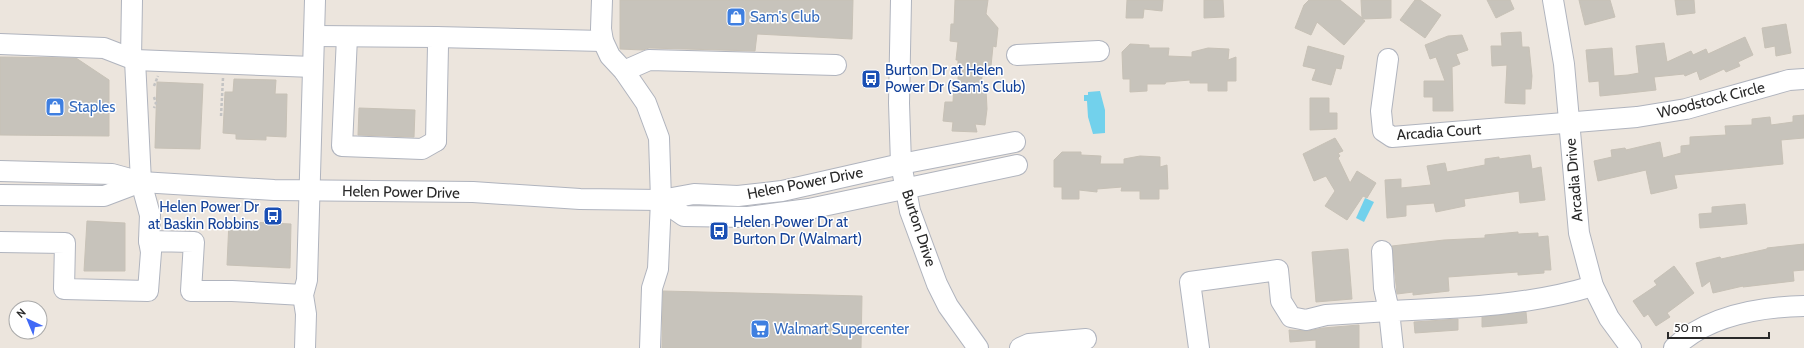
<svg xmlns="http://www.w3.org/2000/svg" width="1804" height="348" viewBox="0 0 1804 348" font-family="Cabin,sans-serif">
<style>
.water{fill:#72d1ec}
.building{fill:#c7c3bb;stroke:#c7c1b6}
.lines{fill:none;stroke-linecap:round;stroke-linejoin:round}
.minor-casing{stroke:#b0b4be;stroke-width:22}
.path{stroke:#c3c3c3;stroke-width:2.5;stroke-dasharray:3 2;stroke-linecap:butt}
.minor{stroke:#fff;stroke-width:20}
.labels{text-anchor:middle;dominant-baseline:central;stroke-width:3;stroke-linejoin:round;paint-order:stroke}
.shop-label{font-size:15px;fill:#366cbe;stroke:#fff;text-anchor:start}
.transit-label{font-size:15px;fill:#164399;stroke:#fff;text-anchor:start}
.street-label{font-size:15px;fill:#2a2a2a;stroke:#fff}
</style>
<rect width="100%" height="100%" fill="#ece5dd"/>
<g class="water">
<polygon points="1100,91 1105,110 1105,133 1093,134 1088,117 1087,101 1084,101 1084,95 1088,95 1088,92"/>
<polygon points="1365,198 1374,202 1364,222 1356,218"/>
</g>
<g class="building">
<polygon points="620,0 853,0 852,39 757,34 755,51 649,48 643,50 620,49"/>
<polygon points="955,0 988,0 986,14 998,28 996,47 993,46 991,66 983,65 981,88 986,89 987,109 985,125 975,124 977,132 952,131 953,122 943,121 945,102 953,102 954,84 958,85 958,60 956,60 958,42 950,41 951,24 954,24"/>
<polygon points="1127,0 1163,0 1162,11 1144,9 1143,18 1126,18"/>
<polygon points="1204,0 1223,0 1224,17 1204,18"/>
<polygon points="1309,0 1340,0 1362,18 1361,0 1391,0 1391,18 1362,19 1365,21 1344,45 1317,22 1311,35 1295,28 1304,5"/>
<polygon points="1415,0 1420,0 1441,15 1425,38 1400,20"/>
<polygon points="1487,0 1510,0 1514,9 1496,18"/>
<polygon points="1579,0 1610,0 1615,17 1585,25"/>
<polygon points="1675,0 1694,0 1695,13 1677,15"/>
<polygon points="1786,24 1791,53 1776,56 1775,46 1765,48 1762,28"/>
<polygon points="1521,32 1522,47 1529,47 1532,76 1531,89 1525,89 1525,104 1505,103 1507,65 1492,66 1491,46 1502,46 1501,33"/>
<polygon points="1462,35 1468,50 1456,54 1460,64 1452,67 1453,111 1433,111 1433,97 1424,97 1424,81 1445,81 1436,57 1430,59 1425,45 1448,36"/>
<polygon points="1745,37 1753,55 1738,62 1740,66 1726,72 1724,69 1700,80 1697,71 1685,76 1684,74 1654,77 1656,90 1620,94 1600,96 1599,81 1589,82 1586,50 1612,48 1614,76 1628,75 1639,73 1636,46 1664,43 1667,62 1691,51 1693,55 1706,49 1708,54"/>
<polygon points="1130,44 1149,45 1149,48 1169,48 1168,56 1192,57 1192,52 1208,48 1229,49 1228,60 1236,57 1236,81 1227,81 1227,91 1208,91 1208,83 1190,83 1190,80 1166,82 1165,84 1147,84 1147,91 1130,92 1130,79 1123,79 1122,52"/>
<polygon points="1308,46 1344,56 1341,69 1336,68 1331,85 1312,80 1316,69 1303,66"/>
<polygon points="0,57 76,58 109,80 109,136 0,135"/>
<polygon points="234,79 276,80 275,94 287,94 286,137 266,136 266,140 236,139 236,134 223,133 225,92 233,92"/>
<polygon points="157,82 203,84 200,149 155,148"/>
<polygon points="1310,98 1329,98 1329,113 1337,113 1337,129 1310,130"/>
<polygon points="359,108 415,110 414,137 358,135"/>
<polygon points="1804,115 1804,138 1781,140 1783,164 1674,175 1677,188 1651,194 1646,170 1598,181 1594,161 1612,157 1611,150 1625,148 1626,150 1660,142 1663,158 1681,153 1681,146 1690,145 1690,137 1726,135 1725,126 1752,125 1752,119 1770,117 1771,125 1793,122 1793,116"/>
<polygon points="1335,138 1343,151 1338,153 1340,156 1338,158 1350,183 1357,171 1376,183 1367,198 1363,196 1347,220 1325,206 1335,191 1326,176 1314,181 1303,154"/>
<polygon points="1062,152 1081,152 1081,155 1101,156 1100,164 1124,164 1124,159 1140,156 1160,157 1160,167 1167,165 1168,189 1159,189 1159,199 1140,199 1140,191 1121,191 1122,187 1097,189 1097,192 1079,190 1079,199 1062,199 1062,187 1054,187 1054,160"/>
<polygon points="1530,155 1532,169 1541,167 1545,200 1520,203 1519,191 1464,199 1465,206 1436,212 1434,203 1406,205 1406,216 1387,218 1385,180 1401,179 1401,188 1431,185 1427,166 1445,163 1447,172 1485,165 1485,159 1499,157 1499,159"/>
<polygon points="1745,204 1747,224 1700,228 1699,214 1712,213 1712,207"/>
<polygon points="87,221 125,223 125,271 84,271"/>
<polygon points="229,221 291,224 290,268 227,265"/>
<polygon points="1518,232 1518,234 1538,233 1538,237 1548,236 1551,270 1544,270 1544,273 1518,275 1518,272 1448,277 1449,291 1413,295 1413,292 1397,294 1392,246 1444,240 1485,238 1485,235"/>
<polygon points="1804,244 1804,270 1793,271 1794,281 1743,287 1743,286 1713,293 1710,281 1702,287 1696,263 1720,257 1721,259 1767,249 1767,248"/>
<polygon points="1348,249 1352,299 1316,302 1312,252"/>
<polygon points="1674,266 1694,293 1667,313 1670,317 1656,326 1648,314 1644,317 1633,301 1657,285 1654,281"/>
<polygon points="663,291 862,296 861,348 662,348"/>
<polygon points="1526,312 1527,323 1482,327 1482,317"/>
<polygon points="1458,319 1458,330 1415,333 1414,322"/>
<polygon points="1359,325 1359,348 1316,348 1316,340 1290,342 1289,330 1308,331 1323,328"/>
</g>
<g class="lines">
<defs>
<g id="minor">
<polyline points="602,0 601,29 603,41 610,56 624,71 646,103 659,138 661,200 658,269 652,288 650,348"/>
<polyline points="901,0 899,103 901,164 910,211 937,284 948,306 978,348"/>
<polyline points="1553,0 1564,64 1579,233 1593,286 1609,318 1631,348"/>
<polyline points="314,36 436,37 438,46 436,141"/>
<polyline points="347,37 342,146 422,149 436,141"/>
<polyline points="436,37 603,41"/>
<polyline points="0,44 104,48 135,60 141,182 150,215 149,241"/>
<polyline points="1017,55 1099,51"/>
<polyline points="131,58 132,0"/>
<polyline points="1388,59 1381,111 1383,131 1392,137 1637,117 1686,109 1789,80 1804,79"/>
<polyline points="135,60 313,67"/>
<polyline points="624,71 649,60 836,65"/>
<polyline points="0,171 112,174 141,182 274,190 473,192 580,199 661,200 694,194 738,196 782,191 901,164 1015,142"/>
<polyline points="0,195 104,196 141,182"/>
<polyline points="661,200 684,216 748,217 809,209 1017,165"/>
<polyline points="0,242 65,243 64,289 148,291 151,252 149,241 194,242 191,291 232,291 303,295"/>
<polyline points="305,348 306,314 303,295 307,280 315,0"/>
<polyline points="1020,348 1029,344 1086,339"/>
<polyline points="1199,348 1190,282 1278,270 1281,301 1291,317 1306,320 1326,315 1389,311 1384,288 1382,251"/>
<path d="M1393,348L1389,311C1457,308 1528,306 1593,286"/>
<path d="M1674,348C1707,316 1760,307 1804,306"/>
</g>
</defs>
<use href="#minor" class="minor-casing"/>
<g class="path">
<polyline points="154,86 158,76"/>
<polyline points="154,97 156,103 154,108"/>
<polyline points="221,116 223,78"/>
</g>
<use href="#minor" class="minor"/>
</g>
<defs>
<symbol id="shop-square" viewBox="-11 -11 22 22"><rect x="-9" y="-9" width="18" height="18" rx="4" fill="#3f7fe0" stroke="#fff"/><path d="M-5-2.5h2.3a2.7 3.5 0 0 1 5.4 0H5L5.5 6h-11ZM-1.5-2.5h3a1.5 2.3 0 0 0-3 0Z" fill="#fff"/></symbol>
<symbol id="bus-square" viewBox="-11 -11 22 22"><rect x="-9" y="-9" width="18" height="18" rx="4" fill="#1a4fb4" stroke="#fff"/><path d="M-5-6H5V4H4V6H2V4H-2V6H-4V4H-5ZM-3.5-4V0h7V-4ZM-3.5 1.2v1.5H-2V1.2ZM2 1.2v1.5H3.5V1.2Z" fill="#fff"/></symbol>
<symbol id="supermarket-square" viewBox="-11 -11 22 22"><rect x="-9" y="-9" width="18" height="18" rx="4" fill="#3f7fe0" stroke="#fff"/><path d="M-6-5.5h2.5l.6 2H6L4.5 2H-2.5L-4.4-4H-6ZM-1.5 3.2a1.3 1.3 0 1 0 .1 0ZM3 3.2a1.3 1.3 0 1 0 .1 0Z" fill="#fff"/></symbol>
</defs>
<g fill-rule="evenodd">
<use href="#shop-square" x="725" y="6" width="22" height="22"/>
<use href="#bus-square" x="860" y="68" width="22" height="22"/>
<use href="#shop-square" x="44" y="96" width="22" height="22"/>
<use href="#bus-square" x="262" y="205" width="22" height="22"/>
<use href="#bus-square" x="708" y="220" width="22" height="22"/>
<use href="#supermarket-square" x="749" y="318" width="22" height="22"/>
</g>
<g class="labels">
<g class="shop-label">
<text x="750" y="17">Sam's Club</text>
<text x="69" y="107">Staples</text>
<text x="774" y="329">Walmart Supercenter</text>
</g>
<g class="transit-label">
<text x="885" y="70">Burton Dr at Helen<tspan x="885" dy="17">Power Dr (Sam's Club)</tspan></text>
<text x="259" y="207" text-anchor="end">Helen Power Dr<tspan x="259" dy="17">at Baskin Robbins</tspan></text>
<text x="733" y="222">Helen Power Dr at<tspan x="733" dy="17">Burton Dr (Walmart)</tspan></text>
</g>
<g class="street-label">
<text transform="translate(1711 100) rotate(-14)">Woodstock Circle</text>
<text transform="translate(1439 132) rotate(-4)">Arcadia Court</text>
<text transform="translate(1574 180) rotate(-95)">Arcadia Drive</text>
<text transform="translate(805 183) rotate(-11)">Helen Power Drive</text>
<text transform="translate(401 192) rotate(1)">Helen Power Drive</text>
<text transform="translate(919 228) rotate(72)">Burton Drive</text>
</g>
</g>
<g transform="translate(28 320) rotate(316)"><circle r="19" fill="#ffffff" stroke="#aaaaaa"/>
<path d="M0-3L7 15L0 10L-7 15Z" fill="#4069f6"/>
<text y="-6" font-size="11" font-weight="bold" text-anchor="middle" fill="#2a2a2a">N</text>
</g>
<path d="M1668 332v6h101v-6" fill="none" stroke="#2a2a2a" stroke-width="2"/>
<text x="1674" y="332" font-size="12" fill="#2a2a2a" stroke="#ffffff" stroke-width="3" paint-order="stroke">50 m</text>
</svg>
